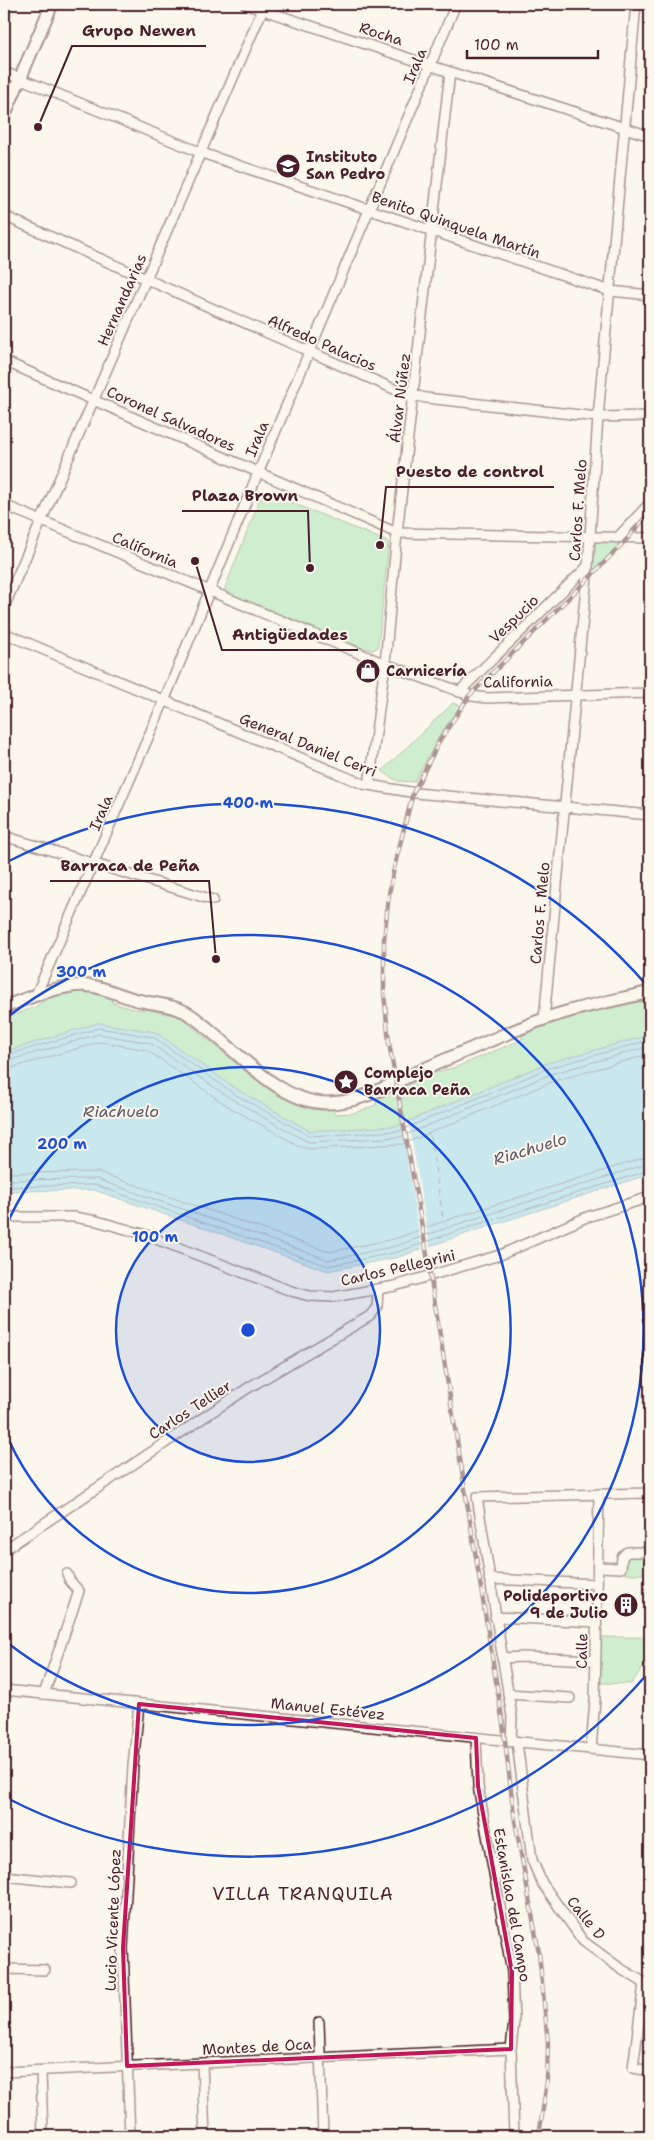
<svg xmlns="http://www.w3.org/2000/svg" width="654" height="2140" viewBox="0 0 654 2140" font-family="'Shantell Sans',sans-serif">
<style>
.green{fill:#9adfab;stroke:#727f6b}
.water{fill:#8cd5ee;stroke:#728ca0}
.pier{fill:#fbf7ec}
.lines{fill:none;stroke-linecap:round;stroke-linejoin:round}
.shore{stroke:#646879;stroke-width:1}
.ferry{stroke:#5e5666;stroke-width:1;stroke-dasharray:6 5;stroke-linecap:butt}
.minor-casing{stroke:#4a1f2b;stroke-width:12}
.secondary-casing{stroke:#4a1f2b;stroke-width:15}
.minor{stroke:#fbf7ec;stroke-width:9}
.secondary{stroke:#fbf7ec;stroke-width:11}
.rail-casing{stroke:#4a1f2b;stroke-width:4.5}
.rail{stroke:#fbf7ec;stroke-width:2.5;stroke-dasharray:8;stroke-linecap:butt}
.marked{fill:none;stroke:#c2185b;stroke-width:4;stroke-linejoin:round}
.ring{fill:none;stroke:#1d4ed8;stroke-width:2.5}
.labels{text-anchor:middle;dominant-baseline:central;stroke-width:4;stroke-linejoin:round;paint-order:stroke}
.street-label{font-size:15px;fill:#4a1f2b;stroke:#fbf7ec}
.poi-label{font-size:15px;font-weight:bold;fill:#4a1f2b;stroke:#fbf7ec;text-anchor:start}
.water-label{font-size:16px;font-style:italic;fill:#5e5666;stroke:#fbf7ec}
.quarter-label{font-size:18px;letter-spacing:1px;fill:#4a1f2b;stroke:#fbf7ec}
.centre{fill:#1d4ed8;stroke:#fbf7ec;stroke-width:2.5}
.ring-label{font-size:15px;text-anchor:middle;font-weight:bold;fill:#1d4ed8;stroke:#fbf7ec;stroke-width:4;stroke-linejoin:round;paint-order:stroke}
.leader{fill:none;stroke:#4a1f2b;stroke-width:2}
.callout-dot{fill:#4a1f2b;stroke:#fbf7ec;stroke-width:2}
.callout-label{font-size:16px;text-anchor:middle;font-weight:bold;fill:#4a1f2b;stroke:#fbf7ec;stroke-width:4;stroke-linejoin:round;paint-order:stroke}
</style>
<rect width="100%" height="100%" fill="#fbf7ec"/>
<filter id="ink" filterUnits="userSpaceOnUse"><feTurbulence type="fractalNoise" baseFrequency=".02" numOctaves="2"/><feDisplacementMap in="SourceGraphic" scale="10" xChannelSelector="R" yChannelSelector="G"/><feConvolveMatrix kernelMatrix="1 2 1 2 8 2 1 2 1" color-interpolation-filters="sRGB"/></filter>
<g filter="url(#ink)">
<g class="green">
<polygon points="263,491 389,542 378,647 373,650 359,647 223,593"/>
<polygon points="590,538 628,538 586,581"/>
<polygon points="453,703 460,706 443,730 414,782 397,781 382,771"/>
<path d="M76,989L97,990L113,998L112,1002C123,1006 137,1012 148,1009L181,1017L255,1079L278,1092L334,1108V1114L354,1113L376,1105V1101L419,1077L456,1067L521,1040L524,1032L551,1022L641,1000L650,1002V1035L548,1063L397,1126L310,1131L239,1091L155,1032L98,1023L4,1052V1018L35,1007L54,994Z"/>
<polygon points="626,1557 650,1557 650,1574 625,1574"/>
<polygon points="601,1637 647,1637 646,1663 631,1684 599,1683"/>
</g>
<polygon class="water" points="98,1023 155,1032 239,1091 310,1131 397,1126 548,1063 650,1035 650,1174 456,1237 399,1257 328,1271 94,1190 4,1191 4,1052"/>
<polygon class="pier" points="408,1118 430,1247 422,1250 401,1122"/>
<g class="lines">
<g class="shore">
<polyline points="4,1056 99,1028 153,1037 236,1095 310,1136 399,1131 549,1068 650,1040"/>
<polyline points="4,1062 99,1034 150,1043 233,1100 304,1140 310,1142 400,1137 551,1074 650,1046"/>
<polyline points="4,1070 100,1042 147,1050 229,1107 301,1147 310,1149 403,1144 554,1081 650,1054"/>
<polyline points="4,1173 98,1172 329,1252 394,1239 450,1219 650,1156"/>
<polyline points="4,1180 96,1179 329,1260 396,1246 452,1226 650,1163"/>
<polyline points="4,1187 95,1185 328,1266 398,1252 454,1232 650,1170"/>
</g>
<polyline class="ferry" points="430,1135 443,1218"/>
<defs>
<g id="minor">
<polyline points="245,4 450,72 650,136"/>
<polyline points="4,72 202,153 610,291 650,295"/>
<polyline points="4,216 403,393 426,398 598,417 650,416"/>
<polyline points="4,361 397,533 650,538"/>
<polyline points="4,505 385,664 472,696 487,698 650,693"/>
<polyline points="617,538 650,503"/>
<polyline points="4,607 265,4"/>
<polyline points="4,633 363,784 416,793 650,815"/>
<polyline points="459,692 588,566"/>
<polyline points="369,785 385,664 397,533 450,72"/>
<polyline points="4,836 213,900"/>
<polyline points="36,995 164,701 258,473 456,4"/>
<polyline points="544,1019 588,566 598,417 636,4"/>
<polyline points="4,1217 74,1217 97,1221 143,1234 291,1291 310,1296 333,1297 395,1286 500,1255 587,1217 650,1197"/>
<polyline points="4,1550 248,1388 370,1316 377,1307 378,1289"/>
<polyline points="598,1567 621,1568 622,1557 627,1552 650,1552"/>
<polyline points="489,1579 597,1584"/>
<polyline points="495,1617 596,1622"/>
<polyline points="502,1658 523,1657 595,1660"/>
<polyline points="4,1690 650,1755"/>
<polyline points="44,1694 79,1591 70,1581 67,1574"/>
<polyline points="508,1694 570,1698"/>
<polyline points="476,1738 478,1786 512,1972 514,2021 511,2049 514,2136"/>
<polyline points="511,1742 512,1717 477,1497 650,1493"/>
<polyline points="517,1742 532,1860 542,1883 583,1941 621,1969 650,1986"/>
<polyline points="591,1749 595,1700 599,1494"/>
<polyline points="4,1876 71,1883"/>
<polyline points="4,1969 45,1970"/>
<polyline points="644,1983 633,2068 650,2071"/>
<polyline points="319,2022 323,2136"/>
<polyline points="202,2064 205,2136"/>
<polyline points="41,2071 43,2136"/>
<polyline points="4,2072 511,2049"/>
<polyline points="130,2136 123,1948 133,1766 139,1704"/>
</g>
<g id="secondary">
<polyline points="4,116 52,4"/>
<path d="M4,1007C28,998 66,982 91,986C107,988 125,998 142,1001C159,1005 177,1005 192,1016C232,1044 275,1102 326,1103C359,1103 383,1088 411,1075C449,1058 488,1041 526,1026C566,1009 609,1002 650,992"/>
</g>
</defs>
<use href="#minor" class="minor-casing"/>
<use href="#secondary" class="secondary-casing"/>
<use href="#minor" class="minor"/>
<use href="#secondary" class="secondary"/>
<defs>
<polyline id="rail" points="539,2136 547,2081 548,2043 539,1953 514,1815 503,1724 426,1249 389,1043 384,993 384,940 389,894 394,868 413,793 440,740 469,696 586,581 628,538 650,512"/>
</defs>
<use href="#rail" class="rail-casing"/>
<use href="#rail" class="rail"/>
</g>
</g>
<path d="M0 0H654V2140H0ZM139,1704L476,1738L478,1786L512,1972L511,2049L127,2066L123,1948Z" fill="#fbf7ec" fill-opacity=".55" fill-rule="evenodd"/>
<path class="marked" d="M139,1704L476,1738L478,1786L512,1972L511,2049L127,2066L123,1948Z"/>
<circle cx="248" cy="1330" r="132" fill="#1d4ed8" fill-opacity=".12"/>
<g class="ring">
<circle cx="248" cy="1330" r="132"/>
<path d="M4 1231A263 263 0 1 1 4 1429"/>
<path d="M5 1019A395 395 0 1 1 5 1641"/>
<path d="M649 1672A527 527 0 0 1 5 1797M5 863A527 527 0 0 1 649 988"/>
</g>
<defs>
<symbol id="school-disc" viewBox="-11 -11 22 22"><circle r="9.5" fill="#4a1f2b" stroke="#fbf7ec"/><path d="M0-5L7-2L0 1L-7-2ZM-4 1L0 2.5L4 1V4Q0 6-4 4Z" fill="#fff"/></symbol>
<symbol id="shop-disc" viewBox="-11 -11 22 22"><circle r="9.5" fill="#4a1f2b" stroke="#fbf7ec"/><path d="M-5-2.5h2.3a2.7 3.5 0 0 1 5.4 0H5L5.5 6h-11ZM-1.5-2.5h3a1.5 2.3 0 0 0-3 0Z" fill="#fff"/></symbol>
<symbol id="sight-disc" viewBox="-11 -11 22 22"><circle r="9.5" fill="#4a1f2b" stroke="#fbf7ec"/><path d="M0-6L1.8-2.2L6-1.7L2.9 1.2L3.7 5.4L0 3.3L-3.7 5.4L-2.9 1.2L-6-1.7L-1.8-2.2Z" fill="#fff"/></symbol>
<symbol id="building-disc" viewBox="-11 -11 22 22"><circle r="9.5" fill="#4a1f2b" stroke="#fbf7ec"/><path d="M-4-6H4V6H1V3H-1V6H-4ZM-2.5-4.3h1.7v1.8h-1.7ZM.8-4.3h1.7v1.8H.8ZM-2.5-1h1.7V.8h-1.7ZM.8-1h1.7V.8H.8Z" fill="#fff"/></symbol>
</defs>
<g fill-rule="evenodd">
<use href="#school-disc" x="274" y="152" width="28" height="28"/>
<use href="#shop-disc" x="354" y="657" width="28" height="28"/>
<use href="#sight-disc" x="332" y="1068" width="28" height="28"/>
<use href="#building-disc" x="612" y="1591" width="28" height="28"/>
</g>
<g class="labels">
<g class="street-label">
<text transform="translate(381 34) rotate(18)">Rocha</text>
<text transform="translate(415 66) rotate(-67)">Irala</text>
<text transform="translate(456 225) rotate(19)">Benito Quinquela Martín</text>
<text transform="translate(122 300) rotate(-66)">Hernandarias</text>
<text transform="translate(322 343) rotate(24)">Alfredo Palacios</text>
<text transform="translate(400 398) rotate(-83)">Álvar Núñez</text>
<text transform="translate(171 419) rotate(24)">Coronel Salvadores</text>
<text transform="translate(257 439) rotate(-67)">Irala</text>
<text transform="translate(578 510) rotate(-86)">Carlos F. Melo</text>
<text transform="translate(145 550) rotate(23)">California</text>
<text transform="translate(514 619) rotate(-44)">Vespucio</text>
<text transform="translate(518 682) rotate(-1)">California</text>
<text transform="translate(308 745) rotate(22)">General Daniel Cerri</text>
<text transform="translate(101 813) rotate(-67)">Irala</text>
<text transform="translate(540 913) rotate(-85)">Carlos F. Melo</text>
<text transform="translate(398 1268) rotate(-13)">Carlos Pellegrini</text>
<text transform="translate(190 1410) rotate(-33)">Carlos Tellier</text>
<text transform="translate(582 1651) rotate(-89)">Calle</text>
<text transform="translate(328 1709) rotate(6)">Manuel Estévez</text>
<text transform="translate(512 1905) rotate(80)">Estanislao del Campo</text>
<text transform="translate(586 1918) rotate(51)">Calle D</text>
<text transform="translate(113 1920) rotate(-88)">Lucio Vicente López</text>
<text transform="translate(257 2047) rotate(-3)">Montes de Oca</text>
</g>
<g class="poi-label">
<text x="306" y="157">Instituto<tspan x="306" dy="17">San Pedro</tspan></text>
<text x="386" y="671">Carnicería</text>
<text x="364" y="1073">Complejo<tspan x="364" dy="17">Barraca Peña</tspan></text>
<text x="608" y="1596" text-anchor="end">Polideportivo<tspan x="608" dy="17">9 de Julio</tspan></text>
</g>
<g class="water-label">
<text x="121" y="1111">Riachuelo</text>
<text transform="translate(530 1149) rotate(-17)">Riachuelo</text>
</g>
<g class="quarter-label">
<text x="303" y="1894">VILLA TRANQUILA</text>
</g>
</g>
<circle cx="248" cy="1330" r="8" class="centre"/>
<g class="ring-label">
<text x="248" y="808">400 m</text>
<text x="81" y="977">300 m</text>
<text x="62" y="1149">200 m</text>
<text x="155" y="1242">100 m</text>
</g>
<path class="leader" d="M38 127L72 46H206M380 545L386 487H554M310 568L308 511H182M195 561L222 650H358M216 959L209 881H50"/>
<g class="callout-dot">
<circle cx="38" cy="127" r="5"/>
<circle cx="380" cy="545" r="5"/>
<circle cx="310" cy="568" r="5"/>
<circle cx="195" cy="561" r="5"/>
<circle cx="216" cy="959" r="5"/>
</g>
<g class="callout-label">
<text x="139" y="36">Grupo Newen</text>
<text x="470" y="477">Puesto de control</text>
<text x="245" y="501">Plaza Brown</text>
<text x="290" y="640">Antigüedades</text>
<text x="130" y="871">Barraca de Peña</text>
</g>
<rect width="654" height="2140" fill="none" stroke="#fbf7ec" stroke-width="20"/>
<rect x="10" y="10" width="634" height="2120" fill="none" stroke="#4a1f2b" stroke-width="2" filter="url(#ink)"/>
<path d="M467 50v8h131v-8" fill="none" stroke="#4a1f2b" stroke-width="2.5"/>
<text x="474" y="50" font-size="15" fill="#4a1f2b" stroke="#fbf7ec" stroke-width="4" paint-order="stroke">100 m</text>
</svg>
